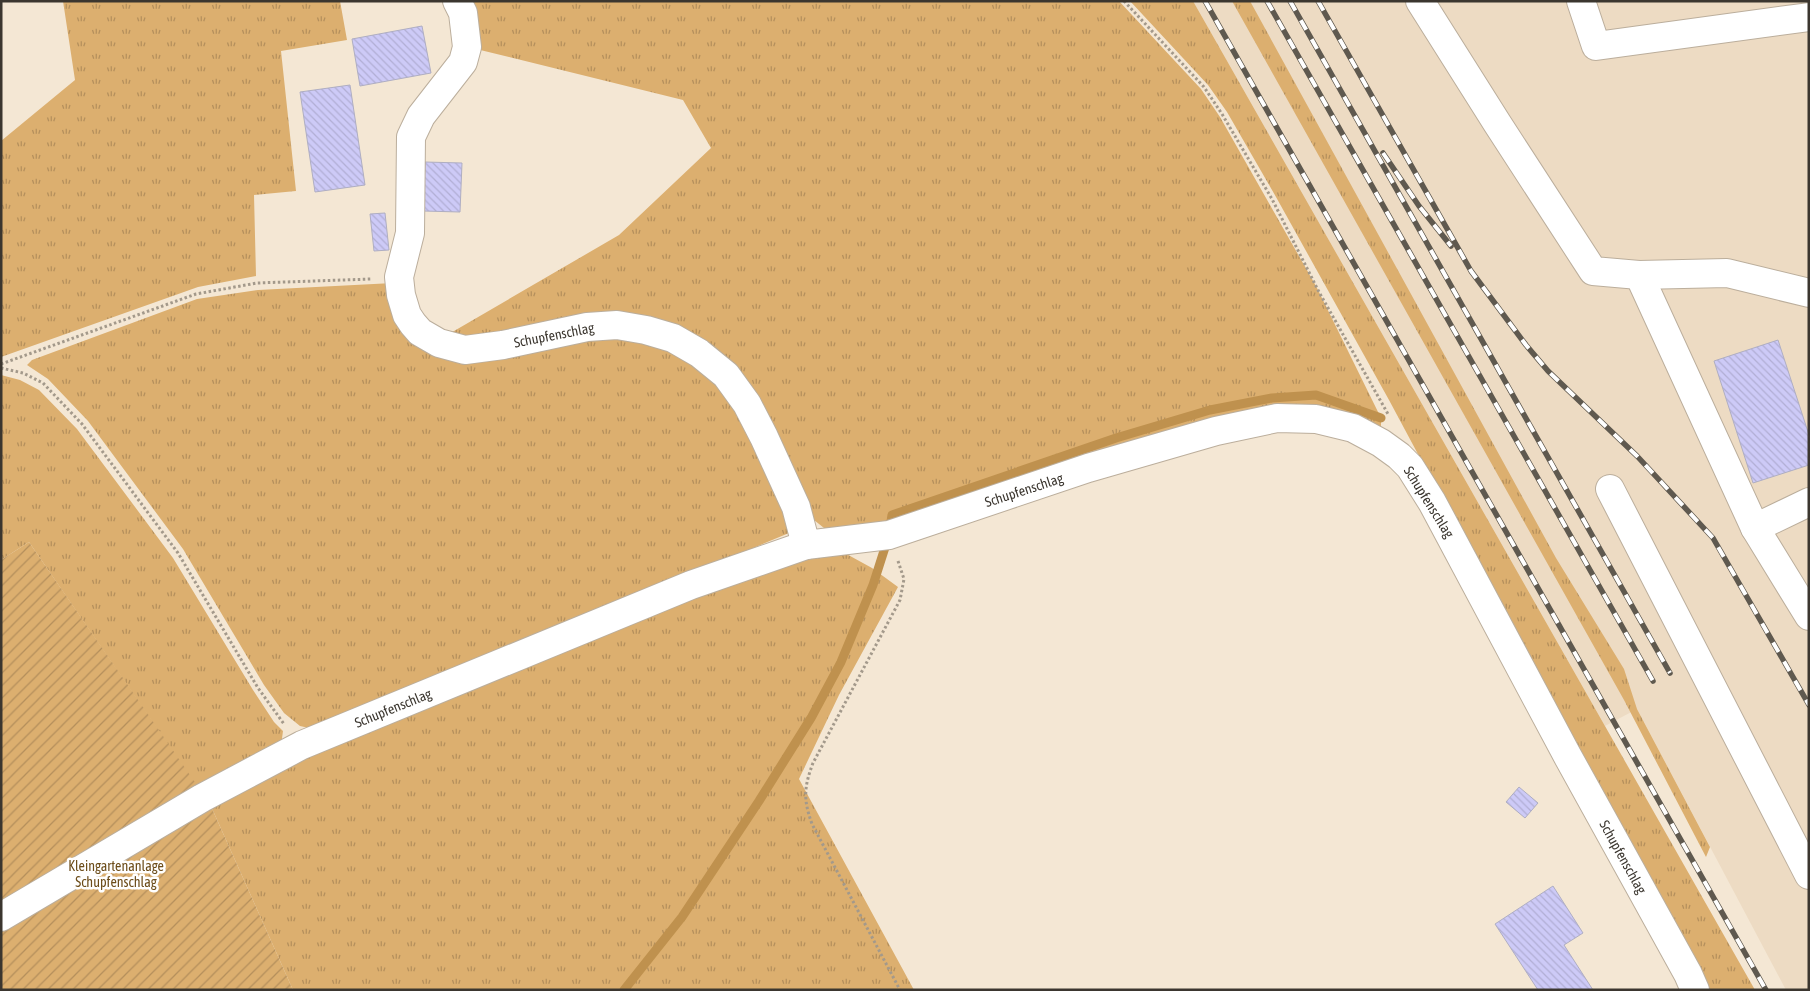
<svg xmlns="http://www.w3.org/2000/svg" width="1810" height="991" viewBox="0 0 1810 991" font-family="'Asap Condensed',sans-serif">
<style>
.built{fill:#eddbc3}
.grass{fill:url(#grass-tufts)}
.garden{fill:url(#garden-furrows)}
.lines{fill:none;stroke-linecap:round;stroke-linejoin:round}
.stream{stroke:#bf914e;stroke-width:9}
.building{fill:url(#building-back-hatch);stroke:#afaec2}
.minor-casing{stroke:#bbae9c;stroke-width:30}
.path{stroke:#a3998b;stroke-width:3;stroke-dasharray:2.5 2.5;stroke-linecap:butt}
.minor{stroke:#fff;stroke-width:28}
.rail-casing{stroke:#5f594f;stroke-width:5.5}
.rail{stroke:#fff;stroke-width:4;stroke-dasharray:11;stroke-linecap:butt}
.labels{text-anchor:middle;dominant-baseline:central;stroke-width:5;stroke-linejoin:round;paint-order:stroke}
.street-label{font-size:14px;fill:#3b362f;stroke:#fff}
.park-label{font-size:14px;fill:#6c4c19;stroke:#fff}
</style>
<defs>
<pattern id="grass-tufts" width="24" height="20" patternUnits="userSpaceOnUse" patternTransform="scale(1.25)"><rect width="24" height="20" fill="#dcaf6f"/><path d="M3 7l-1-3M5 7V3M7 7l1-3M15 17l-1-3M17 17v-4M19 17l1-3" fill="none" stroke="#b48f5c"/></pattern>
<pattern id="garden-furrows" width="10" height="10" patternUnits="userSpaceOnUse" patternTransform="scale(1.25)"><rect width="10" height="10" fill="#dcaf6f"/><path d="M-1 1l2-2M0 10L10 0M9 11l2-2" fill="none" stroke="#b48f5c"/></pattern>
<pattern id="building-back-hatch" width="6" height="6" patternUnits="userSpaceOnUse" patternTransform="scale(1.25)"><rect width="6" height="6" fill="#cdcaf7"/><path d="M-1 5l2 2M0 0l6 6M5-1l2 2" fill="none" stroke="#b1aed4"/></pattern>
</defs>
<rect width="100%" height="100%" fill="#f4e7d4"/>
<polygon class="built" points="1193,1 1809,1 1809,990 1786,990 1637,709 1605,726"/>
<g class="grass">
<polygon points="63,1 340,1 347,40 281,51 296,191 254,195 256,276 198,287 1,357 1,141 75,80"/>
<polygon points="463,1 1119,1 1201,89 1220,117 1316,286 1381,418 1381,428 1317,409 896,521 835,534 824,528 814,520 770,434 674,333 502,340 442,338 619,235 711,148 683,100 472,48"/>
<polygon points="1130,1 1193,1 1755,990 1705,990 1389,400 1276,197 1227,112 1208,85"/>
<polygon points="1232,1 1250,1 1556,558 1624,669 1637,709 1710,847 1706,857 1624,700"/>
<polygon points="393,283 416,336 559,338 645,335 722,379 791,522 789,533 318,730 300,726 284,713 264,685 183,549 88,421 48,379 27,365 32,360 197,299 258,290"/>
<polygon points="1,375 20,380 39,390 77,429 173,558 253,690 274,722 283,731 281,746 200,791 29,542 1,560"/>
<polygon points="841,551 872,568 898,587 839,695 799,779 914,990 293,990 210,804 299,755 769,566"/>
</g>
<polygon class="garden" points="29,542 210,804 293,990 1,990 1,560"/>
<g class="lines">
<polyline class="stream" points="624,990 682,917 759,801 811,718 841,662 873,585 889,535 892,515 1116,438 1210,410 1272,398 1316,395 1381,418"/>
</g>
<g class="building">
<polygon points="422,26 431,73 360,86 352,39"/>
<polygon points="350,85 365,185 315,192 300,92"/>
<polygon points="425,162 462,163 460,212 423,211"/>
<polygon points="385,213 389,250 374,251 370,214"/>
<polygon points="1778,340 1809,435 1809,465 1753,483 1714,361"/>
<polygon points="1519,787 1538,803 1525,818 1506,802"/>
<polygon points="1553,886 1583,933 1564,945 1593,990 1538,990 1495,924"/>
</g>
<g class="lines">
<defs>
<g id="minor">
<polyline points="457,1 463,13 467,47 463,62 421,116 411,137 410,233 399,277 401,295 407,315 413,324 420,332 439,343 465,350 503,345 587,327 617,325 646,330 673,338 699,353 726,375 747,404 764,437 796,507 806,545 889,535 1088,468 1216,431 1277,418 1316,419 1353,428 1381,443 1399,456 1410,467 1432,502 1567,755 1688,974 1695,990"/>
<polyline points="1420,1 1497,123 1593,271 1639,275 1727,273 1809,293"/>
<polyline points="1581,1 1596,46 1809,17"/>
<polyline points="1639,275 1755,528 1809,616"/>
<polyline points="1610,489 1809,875"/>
<polyline points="1755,528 1809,502"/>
<polyline points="1,917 202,798 302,745 691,585 806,545"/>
</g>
</defs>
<use href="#minor" class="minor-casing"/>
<g class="path">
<polyline points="1124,1 1204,87 1222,114 1272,199 1319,292 1388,414"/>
<polyline points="1,364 196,294 257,283 371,279"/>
<polyline points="1,368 23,373 43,383 82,424 178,553 258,688 284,724"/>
<path d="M898,561L904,579L900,600L813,763C804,787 803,799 812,824L900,990"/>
</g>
<use href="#minor" class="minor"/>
<defs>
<g id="rail">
<polyline points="1205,1 1766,990"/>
<polyline points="1267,1 1653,681"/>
<polyline points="1290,1 1670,673"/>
<polyline points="1318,1 1471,271 1526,345 1548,371 1637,456 1713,538 1809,705"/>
<polyline points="1383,153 1419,206 1451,246"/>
</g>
</defs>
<use href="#rail" class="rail-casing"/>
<use href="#rail" class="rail"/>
</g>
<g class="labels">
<g class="street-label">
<text transform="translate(554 335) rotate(-11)">Schupfenschlag</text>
<text transform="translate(1024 490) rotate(-18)">Schupfenschlag</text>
<text transform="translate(1429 502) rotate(58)">Schupfenschlag</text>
<text transform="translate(393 708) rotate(-22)">Schupfenschlag</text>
<text transform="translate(1623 857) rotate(61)">Schupfenschlag</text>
</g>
<g class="park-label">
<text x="116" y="866">Kleingartenanlage<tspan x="116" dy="16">Schupfenschlag</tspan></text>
</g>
</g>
<rect width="1810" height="991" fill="none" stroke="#3b362f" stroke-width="5"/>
</svg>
